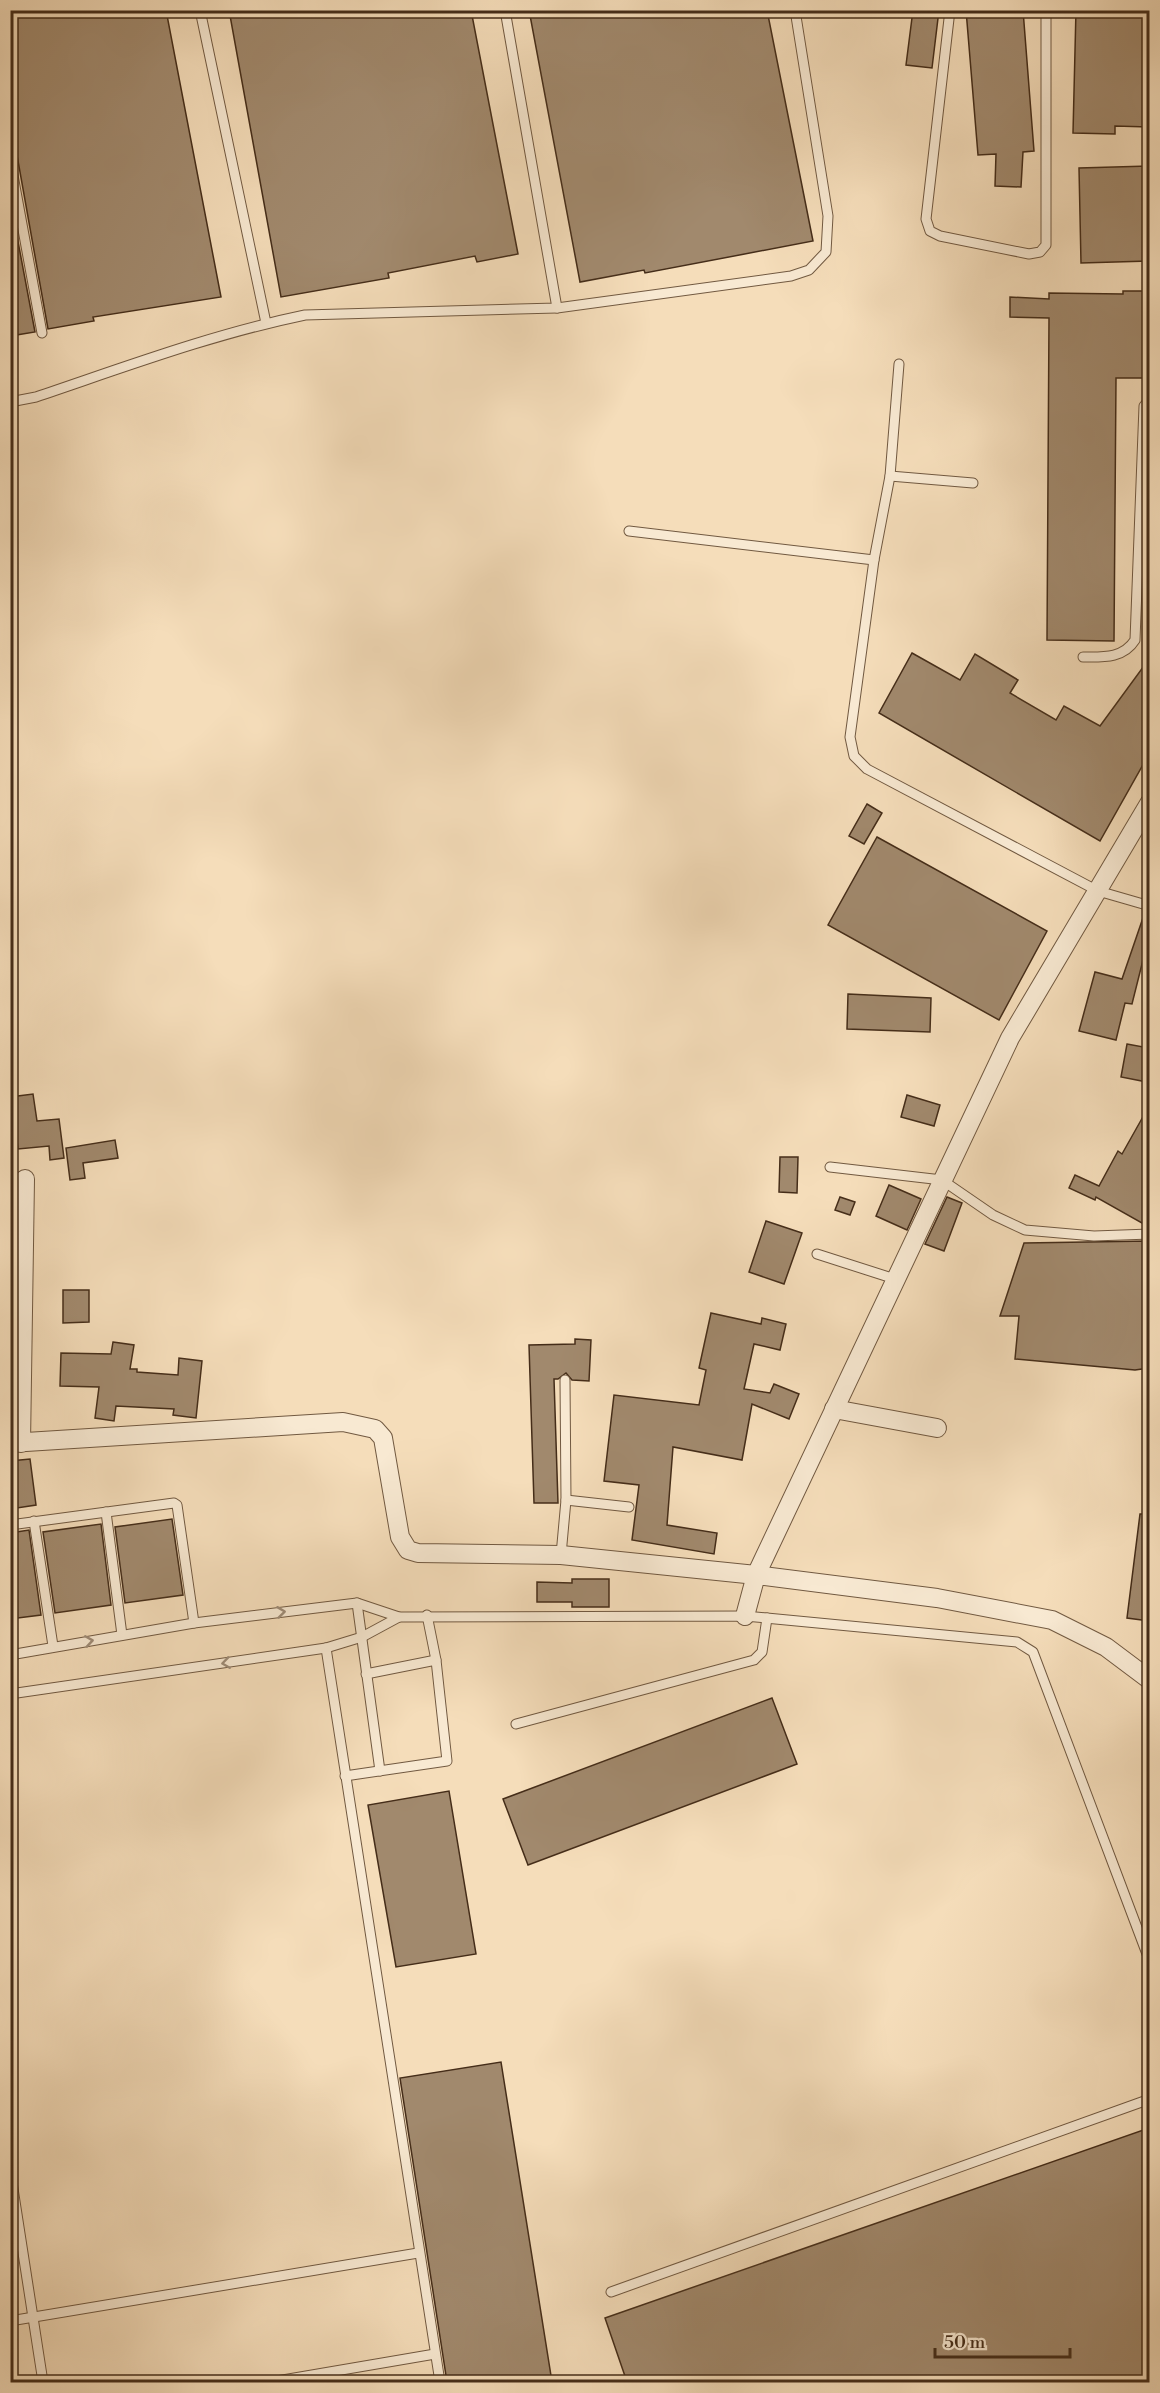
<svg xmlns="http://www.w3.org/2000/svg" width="1160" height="2393" viewBox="0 0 1160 2393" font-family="'Libre Bodoni',serif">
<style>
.building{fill:#a1896d;stroke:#452d19;stroke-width:1.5}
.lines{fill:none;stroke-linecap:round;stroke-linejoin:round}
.service-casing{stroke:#715941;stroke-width:11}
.minor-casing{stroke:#715941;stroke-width:20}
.service{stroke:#f8e9d2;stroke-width:9}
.minor{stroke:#f8e9d2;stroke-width:18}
.oneway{stroke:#9e8b76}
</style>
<rect width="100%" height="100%" fill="#f5ddba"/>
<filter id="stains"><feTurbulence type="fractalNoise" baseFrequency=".00333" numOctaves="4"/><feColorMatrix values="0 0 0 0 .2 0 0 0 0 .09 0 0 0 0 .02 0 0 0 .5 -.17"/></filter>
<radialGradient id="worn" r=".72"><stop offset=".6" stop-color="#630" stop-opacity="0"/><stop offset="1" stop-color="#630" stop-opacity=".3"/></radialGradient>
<g class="building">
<polygon points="10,10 166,10 221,297 93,317 94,321 48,329 10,116"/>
<polygon points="229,10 471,10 518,254 477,262 475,256 388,273 389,278 281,297"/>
<polygon points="529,10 767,10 813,241 645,273 644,270 580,282"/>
<polygon points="913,10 939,10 932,68 906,65"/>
<polygon points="966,10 1023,10 1034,151 1023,152 1021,187 995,186 996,154 978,155"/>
<polygon points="1076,10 1149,10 1149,127 1115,126 1115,134 1073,133"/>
<polygon points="1149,166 1149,261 1081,263 1079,168"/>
<polygon points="10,199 35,332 10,336"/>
<polygon points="1123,291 1149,291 1149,378 1116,378 1114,641 1047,640 1049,318 1010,317 1010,297 1049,299 1049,293 1123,294"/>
<polygon points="912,653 960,680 975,654 1018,680 1010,693 1056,720 1064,706 1100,726 1149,659 1149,754 1100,841 879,713"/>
<polygon points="867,804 882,813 864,844 849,836"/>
<polygon points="877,837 1047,931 999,1020 828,925"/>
<polygon points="1145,912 1149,913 1149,962 1143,960 1132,1004 1125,1003 1116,1040 1079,1031 1095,972 1122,979"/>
<polygon points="848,994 931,998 930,1032 847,1029"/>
<polygon points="1127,1044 1149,1048 1147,1082 1121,1077"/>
<polygon points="33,1094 37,1121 59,1119 64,1158 50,1160 49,1146 18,1149 15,1123 10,1124 10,1097"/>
<polygon points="907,1095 940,1105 934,1126 901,1117"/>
<polygon points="1149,1106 1149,1227 1096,1197 1095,1200 1069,1188 1075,1175 1099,1186 1118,1151 1122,1154"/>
<polygon points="115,1140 118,1158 83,1163 85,1178 70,1180 66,1148"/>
<polygon points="780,1157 798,1157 797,1193 779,1192"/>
<polygon points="889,1185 921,1199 907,1230 876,1216"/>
<polygon points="840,1197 855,1202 850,1215 835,1210"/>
<polygon points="947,1197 962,1203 944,1251 925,1244"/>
<polygon points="766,1221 802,1233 784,1284 749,1272"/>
<polygon points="1149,1241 1149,1368 1135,1370 1015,1359 1019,1316 1000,1316 1024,1243"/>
<polygon points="63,1290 89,1290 89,1322 63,1323"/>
<polygon points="711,1313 761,1324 762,1318 786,1324 780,1350 754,1344 744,1389 770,1393 774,1384 799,1394 789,1419 752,1404 742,1460 673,1447 667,1525 717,1533 714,1554 632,1540 639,1485 604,1481 614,1395 699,1405 706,1370 699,1368"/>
<polygon points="575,1339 591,1340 589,1381 572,1380 566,1373 558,1379 554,1379 558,1503 534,1503 529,1345 575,1344"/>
<polygon points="113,1342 134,1345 130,1369 137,1369 137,1372 178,1375 179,1358 202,1361 196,1418 173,1415 174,1409 116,1406 114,1421 95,1418 99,1387 60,1386 61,1353 111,1354"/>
<polygon points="30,1459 36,1505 17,1508 10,1461"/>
<polygon points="1140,1514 1149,1514 1149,1621 1127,1618"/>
<polygon points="172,1519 183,1595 125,1603 115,1527"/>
<polygon points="101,1524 111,1605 55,1613 43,1532"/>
<polygon points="29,1530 41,1615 10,1619 10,1533"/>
<polygon points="572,1579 609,1579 609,1607 572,1607 572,1602 537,1602 537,1582 572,1583"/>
<polygon points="772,1698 797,1764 528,1865 503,1799"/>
<polygon points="449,1791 476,1954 396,1967 368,1805"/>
<polygon points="501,2062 552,2382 447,2382 400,2078"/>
<polygon points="1149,2128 1149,2382 627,2382 605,2318"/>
</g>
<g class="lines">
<defs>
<g id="service">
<polyline points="200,10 266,323"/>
<polyline points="505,10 557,308"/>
<polyline points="950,10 926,219 930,231 940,236 1029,254 1040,252 1046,245 1046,10"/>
<polyline points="10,159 42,333"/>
<path d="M10,402L36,397C125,367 213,334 305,315L557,308L791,276L809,270L826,252L828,216L795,10"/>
<polyline points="890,476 973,483"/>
<polyline points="629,531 874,560 850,737 854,756 867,769 1098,891 1150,906"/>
<polyline points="874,560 890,476 899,364"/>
<path d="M1083,657C1102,657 1123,659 1135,640L1144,406L1150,399"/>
<polyline points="830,1167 942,1180 993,1215 1025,1230 1094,1236 1150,1234"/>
<polyline points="817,1254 895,1279"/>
<polyline points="566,1500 629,1507"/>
<polyline points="106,1512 122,1635"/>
<polyline points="34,1521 53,1646"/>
<polyline points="10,1525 174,1503 177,1505 194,1623"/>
<polyline points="561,1555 566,1500 565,1380"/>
<polyline points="357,1603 380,1771"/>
<polyline points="326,1648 440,2382"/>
<polyline points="10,1655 194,1623 357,1603 399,1617 745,1616 1017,1642 1033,1652 1150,1962"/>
<polyline points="366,1674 436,1660"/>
<polyline points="10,1694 326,1648 362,1637 399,1617"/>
<polyline points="516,1724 754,1660 762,1652 767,1618"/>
<polyline points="345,1776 447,1761 436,1660 427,1615"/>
<polyline points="10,2169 43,2382"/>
<polyline points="611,2292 1150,2099"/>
<polyline points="10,2321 418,2253"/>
<polyline points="271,2382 435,2354"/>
</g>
<g id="minor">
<polyline points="834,1409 937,1428"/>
<polyline points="10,1443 343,1422 375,1429 383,1438 400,1537 408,1550 418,1553 561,1555 756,1575 1010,1038 1150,802"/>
<polyline points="21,1443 25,1179"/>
<polyline points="745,1616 756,1575 937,1598 1052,1620 1106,1647 1150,1680"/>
</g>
</defs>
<use href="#service" class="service-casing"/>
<use href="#minor" class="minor-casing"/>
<use href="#service" class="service"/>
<use href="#minor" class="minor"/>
</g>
<defs><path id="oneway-chevron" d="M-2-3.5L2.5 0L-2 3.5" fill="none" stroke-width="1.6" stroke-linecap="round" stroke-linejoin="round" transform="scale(1.5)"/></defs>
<g class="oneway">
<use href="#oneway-chevron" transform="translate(281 1612) rotate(-7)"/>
<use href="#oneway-chevron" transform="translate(89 1641) rotate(-9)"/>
<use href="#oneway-chevron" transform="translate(226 1663) rotate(172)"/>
</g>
<rect width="1160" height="2393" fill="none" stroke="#f5ddba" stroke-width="36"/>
<rect x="12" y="12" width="1136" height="2369" fill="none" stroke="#452d19" stroke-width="3"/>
<rect x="18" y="18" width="1124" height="2357" fill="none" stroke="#452d19" stroke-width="1.5"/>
<path d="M935 2348v9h135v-9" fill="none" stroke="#452d19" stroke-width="3"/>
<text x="944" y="2348" font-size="18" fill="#452d19" stroke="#f8e9d2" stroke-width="4.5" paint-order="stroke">50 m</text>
<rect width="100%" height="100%" filter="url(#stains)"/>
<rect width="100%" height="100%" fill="url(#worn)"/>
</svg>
